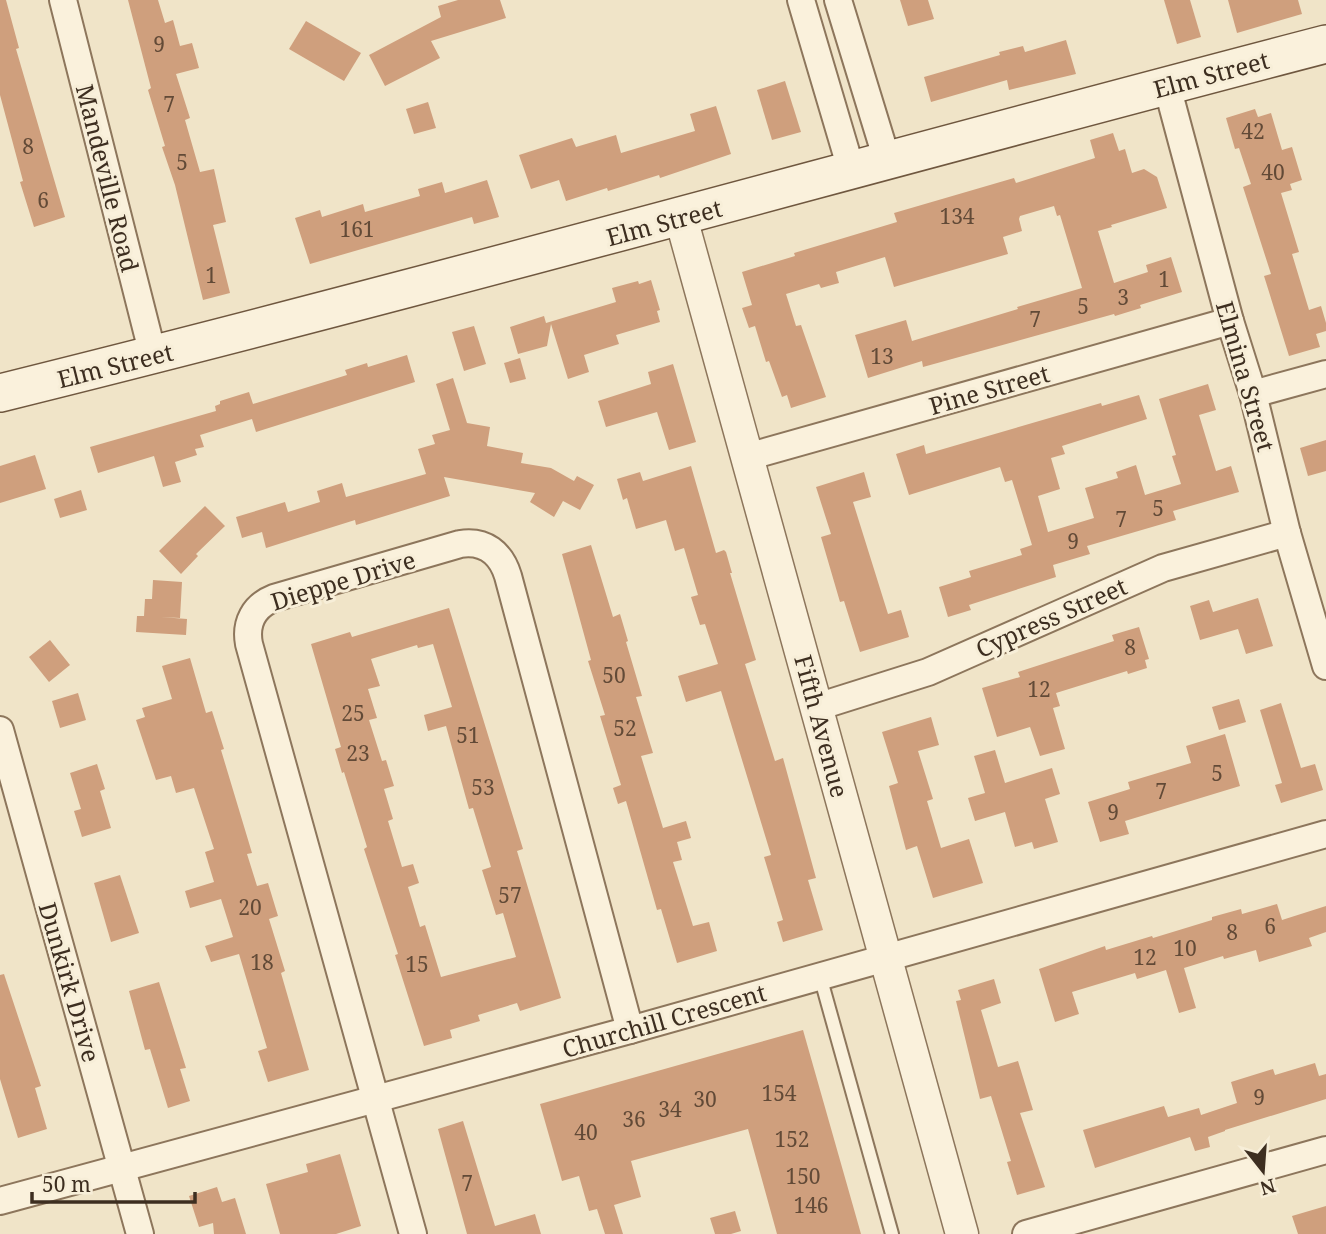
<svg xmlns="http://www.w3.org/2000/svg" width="1326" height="1234" viewBox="0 0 1326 1234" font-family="'Noto Serif',serif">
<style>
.building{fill:#cf9f7d;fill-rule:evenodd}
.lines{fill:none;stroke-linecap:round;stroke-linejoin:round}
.service-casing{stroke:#8d765c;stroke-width:16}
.minor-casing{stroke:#8d765c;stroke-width:30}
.tertiary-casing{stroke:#8d765c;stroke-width:35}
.secondary-casing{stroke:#6f573f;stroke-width:40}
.service{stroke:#faf1dc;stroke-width:12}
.minor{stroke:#faf1dc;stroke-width:26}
.tertiary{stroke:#faf1dc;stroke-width:32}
.secondary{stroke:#faf1dc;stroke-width:37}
.labels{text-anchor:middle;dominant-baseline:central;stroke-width:6;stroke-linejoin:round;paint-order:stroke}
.number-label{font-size:21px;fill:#624a37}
.street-label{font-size:24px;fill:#3d2e20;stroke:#f7eed8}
</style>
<rect width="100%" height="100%" fill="#f0e4c8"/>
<g class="building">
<polygon points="0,0 6,0 19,48 16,49 65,217 34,227 20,182 23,181 0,95"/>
<polygon points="128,0 158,0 165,23 173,20 180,46 192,43 199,68 176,74 190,118 185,120 200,172 214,169 226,222 213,225 230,293 203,300 175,185 162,147 165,146 148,90 151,88"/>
<polygon points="458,0 500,0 506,18 431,41 440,58 385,86 369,55 441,17 438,6"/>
<polygon points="900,0 928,0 934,19 908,26"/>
<polygon points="1164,0 1190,0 1201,37 1177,44"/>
<polygon points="1228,0 1298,0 1302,14 1237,33"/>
<polygon points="306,21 361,53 344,81 289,49"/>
<polygon points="1066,40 1076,74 1009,90 1007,80 931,102 924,77 1000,55 999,52 1023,46 1025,52"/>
<polygon points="785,81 801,132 772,140 757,90"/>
<polygon points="428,102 436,128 414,134 406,109"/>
<polygon points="716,106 731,154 660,178 659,175 608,191 607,188 566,201 559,180 531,189 519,155 572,138 576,147 616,135 621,153 695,131 690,114"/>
<polygon points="1255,109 1258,117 1271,113 1282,150 1292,147 1302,180 1290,184 1292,190 1281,193 1299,252 1292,254 1309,310 1321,306 1326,323 1326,331 1316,334 1320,347 1289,356 1264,276 1271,274 1243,187 1251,184 1239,148 1235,149 1226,118"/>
<polygon points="1113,133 1119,151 1125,149 1132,173 1144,169 1157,177 1167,208 1111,225 1112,227 1098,231 1114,283 1148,272 1146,265 1171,257 1182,292 1140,305 1141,308 1115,316 1114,314 923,367 922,361 868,378 855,335 906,320 912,341 1018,309 1017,307 1082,288 1060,215 1057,216 1054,206 1020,216 1019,219 1022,231 1003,237 1008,254 894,287 885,257 836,272 839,283 821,288 819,284 786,294 796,326 801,325 826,397 791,408 787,395 782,397 769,361 766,362 755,326 749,328 742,308 752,305 742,272 795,256 794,253 897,222 894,213 1014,178 1016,183 1095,158 1090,140"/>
<polygon points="487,180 499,217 474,224 472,217 310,264 295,218 320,210 322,217 363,204 365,212 420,196 418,189 442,182 445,193"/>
<polygon points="651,280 660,310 657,311 660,322 616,335 619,344 584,355 589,372 568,379 551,324 547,346 518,354 510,327 544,316 546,323 616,302 612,288 638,281 639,284"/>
<polygon points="474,326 486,364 464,371 452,332"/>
<polygon points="407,355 415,382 256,432 252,419 200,435 204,447 195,449 197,455 175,462 181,482 163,487 154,456 98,473 90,447 216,411 215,406 220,404 220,401 249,392 253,404 347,375 345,370 367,363 368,367"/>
<polygon points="520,358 526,379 510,383 504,363"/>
<polygon points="673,364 696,442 669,450 657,412 606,427 598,401 651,384 648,372"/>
<polygon points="453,378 467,423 490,427 487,446 523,453 521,463 551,468 574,481 577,476 594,485 580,510 563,501 554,517 530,502 535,493 444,477 450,496 356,525 355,520 266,548 262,532 242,538 236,517 285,502 288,512 320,502 317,491 342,483 346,497 426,474 418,449 435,444 432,435 450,430 436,384"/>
<polygon points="1208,384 1216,410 1199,415 1216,471 1231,466 1239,492 1173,511 1176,520 1087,546 1090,554 1053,565 1056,577 969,605 971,610 948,617 939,587 971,577 969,571 1022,555 1020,549 1032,545 1012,480 1005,482 1000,467 909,495 896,454 924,445 926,454 1101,403 1102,406 1139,395 1147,419 1062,446 1065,454 1051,458 1060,489 1038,496 1048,532 1094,518 1085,488 1118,478 1116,472 1136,465 1145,495 1181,484 1172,456 1176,455 1159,399"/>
<polygon points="1326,440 1326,471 1308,476 1300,448"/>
<polygon points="35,455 46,489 0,503 0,466"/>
<polygon points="691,466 716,553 724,550 726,552 732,573 730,573 756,660 745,664 775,761 783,758 816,878 808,880 823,930 783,942 777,922 783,920 764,857 771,855 721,691 686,702 678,676 718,664 705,624 700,625 691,597 698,595 684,548 675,551 666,520 636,529 627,498 623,500 617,479 640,472 643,481"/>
<polygon points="864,472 871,497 853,502 888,614 901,610 909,637 860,652 844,601 840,602 821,537 831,534 816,487"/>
<polygon points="81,490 87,510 60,518 54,499"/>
<polygon points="205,506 225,526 196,554 198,556 181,574 159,551"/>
<polygon points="591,545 613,617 620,614 628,641 626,642 642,696 636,697 653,753 641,756 663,828 686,821 691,838 677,842 682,860 673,862 693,926 709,922 717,951 677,963 661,909 657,910 626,801 618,804 613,788 621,785 600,716 605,715 588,661 591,660 562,554"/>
<polygon points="153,580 182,582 180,618 161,617 187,619 186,635 136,632 137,616 144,616 145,599 152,599"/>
<polygon points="1258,598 1273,646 1246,654 1238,629 1200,640 1190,606 1209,600 1213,612"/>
<path d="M449,608L523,849L517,851L561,998L520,1011L517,1003L478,1015L480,1021L450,1030L452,1038L424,1046L395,955L398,954L364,849L367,847L344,772L342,773L335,749L341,747L311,644L350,632L352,637ZM433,644L452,707L424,715L428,731L446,726L469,809L473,808L491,867L482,870L496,915L503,913L516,957L441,977L425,925L420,927L408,887L419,883L413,864L402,867L388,821L393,819L384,789L394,786L386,760L382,761L369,720L377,718L368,689L380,686L371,659L417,645L418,648Z"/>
<polygon points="1139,627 1149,659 1145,660 1147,668 1128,674 1127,671 1056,693 1060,706 1053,708 1065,749 1040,756 1030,727 997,737 982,688 1020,677 1018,672 1114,641 1112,635"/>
<polygon points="50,640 70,665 49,682 29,657"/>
<polygon points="190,658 206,713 212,711 224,749 221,750 252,853 247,854 257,886 268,883 278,916 269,919 285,971 281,973 309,1070 268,1082 258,1051 267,1048 239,954 211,962 205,946 233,937 221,899 190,908 185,891 214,882 205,852 214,849 194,788 176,793 171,776 156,780 136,720 145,717 142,708 172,699 162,666"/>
<polygon points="78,693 86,720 60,728 52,701"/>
<polygon points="1239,699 1246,722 1219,730 1212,707"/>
<polygon points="1281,703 1301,768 1315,764 1323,790 1281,803 1275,785 1282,783 1260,710"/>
<polygon points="931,717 939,745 918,751 933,799 927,801 941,848 969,839 983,883 933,898 917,846 906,850 889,786 898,783 882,732"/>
<polygon points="1225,734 1240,786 1125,821 1129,834 1100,842 1088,802 1130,789 1128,782 1191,763 1186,746"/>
<polygon points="995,750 1005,783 1052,768 1060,794 1045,799 1058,842 1034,849 1032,842 1015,847 1005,812 975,821 968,798 985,793 974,756"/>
<polygon points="97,764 105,789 100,791 111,828 82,837 74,811 81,809 70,773"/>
<polygon points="120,875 139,933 111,942 94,883"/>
<polygon points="1277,904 1282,920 1326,906 1326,932 1309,938 1312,946 1259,962 1256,950 1224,959 1223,956 1184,968 1196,1008 1179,1013 1166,970 1137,979 1135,973 1072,992 1079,1014 1055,1022 1039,969 1105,946 1106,950 1152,936 1153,938 1212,920 1212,917 1241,909 1242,914"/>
<polygon points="4,974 41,1086 35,1088 47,1129 18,1138 0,1079 0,975"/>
<polygon points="994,979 1001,1003 981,1010 998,1067 1018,1061 1033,1110 1020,1113 1045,1187 1017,1195 1007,1162 1011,1161 991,1096 980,1099 956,1001 961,1000 958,990"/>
<polygon points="159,982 186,1068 180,1069 190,1101 168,1108 150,1049 145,1050 129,991"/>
<polygon points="803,1030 861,1234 777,1234 748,1129 631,1161 641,1197 614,1205 623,1234 605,1234 597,1209 589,1211 579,1176 562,1181 540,1104"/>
<polygon points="1315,1063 1319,1076 1326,1074 1326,1099 1225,1130 1225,1131 1208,1137 1210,1147 1195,1151 1190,1137 1095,1168 1083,1130 1164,1106 1168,1117 1199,1108 1201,1115 1237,1103 1231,1082 1273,1069 1275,1075"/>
<polygon points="463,1121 495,1226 535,1214 541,1234 467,1234 438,1129"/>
<polygon points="340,1154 361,1226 336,1234 280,1234 266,1184 308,1172 306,1164"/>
<polygon points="217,1187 222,1202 235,1198 246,1234 214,1234 213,1223 199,1227 189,1196"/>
<polygon points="1326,1206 1326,1234 1298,1234 1292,1216"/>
<polygon points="735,1211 741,1231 731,1234 715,1234 710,1218"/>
</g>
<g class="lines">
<defs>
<polyline id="service" points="820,976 892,1234"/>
<g id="minor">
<polyline points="63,0 153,355"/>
<polyline points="801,0 851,169"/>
<polyline points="838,0 887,160"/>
<polyline points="1167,86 1230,321 1253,394 1287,533 1326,666"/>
<polyline points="1253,394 1326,374"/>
<polyline points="747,457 1230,321"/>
<polyline points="817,707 928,672 1163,568 1287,533"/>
<polyline points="0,730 140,1234"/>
<polyline points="0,1201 630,1030 1326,834"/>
<path d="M413,1234L249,644C245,623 254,606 274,598L460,544C485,540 501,553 508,576L630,1030"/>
<polyline points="1026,1234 1326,1150"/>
</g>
<polyline id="tertiary" points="681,218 962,1234"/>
<path id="secondary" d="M0,393C444,283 884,159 1326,44"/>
</defs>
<use href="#service" class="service-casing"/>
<use href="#minor" class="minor-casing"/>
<use href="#tertiary" class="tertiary-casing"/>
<use href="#secondary" class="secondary-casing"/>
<use href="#service" class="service"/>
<use href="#minor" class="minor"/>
<use href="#tertiary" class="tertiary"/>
<use href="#secondary" class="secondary"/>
</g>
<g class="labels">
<g class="number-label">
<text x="159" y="44">9</text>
<text x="169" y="104">7</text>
<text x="1253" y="131">42</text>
<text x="28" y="146">8</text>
<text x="182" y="162">5</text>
<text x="1273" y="172">40</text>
<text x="43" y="200">6</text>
<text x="957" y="216">134</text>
<text x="357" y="229">161</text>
<text x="211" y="275">1</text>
<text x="1164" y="279">1</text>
<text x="1123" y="297">3</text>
<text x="1083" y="306">5</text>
<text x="1035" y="319">7</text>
<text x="882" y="356">13</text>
<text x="1158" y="508">5</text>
<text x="1121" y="519">7</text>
<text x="1073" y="541">9</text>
<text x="1130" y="647">8</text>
<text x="614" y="675">50</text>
<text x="1039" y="689">12</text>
<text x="353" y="713">25</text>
<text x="625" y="728">52</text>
<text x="468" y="735">51</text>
<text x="358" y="753">23</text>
<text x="1217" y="773">5</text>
<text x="483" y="787">53</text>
<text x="1161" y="791">7</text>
<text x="1113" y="812">9</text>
<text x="510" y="895">57</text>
<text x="250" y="907">20</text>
<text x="1270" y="926">6</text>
<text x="1232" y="932">8</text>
<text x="1185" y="948">10</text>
<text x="1145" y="957">12</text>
<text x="262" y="962">18</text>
<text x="417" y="964">15</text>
<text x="779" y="1093">154</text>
<text x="1259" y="1097">9</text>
<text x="705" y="1099">30</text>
<text x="670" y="1109">34</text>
<text x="634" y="1119">36</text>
<text x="586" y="1132">40</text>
<text x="792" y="1139">152</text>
<text x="803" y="1176">150</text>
<text x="467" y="1183">7</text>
<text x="811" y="1205">146</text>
</g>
<g class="street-label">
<text transform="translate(1211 74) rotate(-15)">Elm Street</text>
<text transform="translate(108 178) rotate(76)">Mandeville Road</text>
<text transform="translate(664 222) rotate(-15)">Elm Street</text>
<text transform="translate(115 365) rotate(-14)">Elm Street</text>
<text transform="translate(1246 376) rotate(74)">Elmina Street</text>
<text transform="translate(989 389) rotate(-16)">Pine Street</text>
<text transform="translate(343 580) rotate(-17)">Dieppe Drive</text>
<text transform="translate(1051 617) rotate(-24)">Cypress Street</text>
<text transform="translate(822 726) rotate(75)">Fifth Avenue</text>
<text transform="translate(70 982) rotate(74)">Dunkirk Drive</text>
<text transform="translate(664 1020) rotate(-16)">Churchill Crescent</text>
</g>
</g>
<g transform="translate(1263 1171) rotate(163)" stroke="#f7eed8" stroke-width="5" paint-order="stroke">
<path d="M0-5L12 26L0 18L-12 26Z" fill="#3d2e20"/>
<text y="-10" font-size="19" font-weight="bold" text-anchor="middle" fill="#3d2e20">N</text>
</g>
<path d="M32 1192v10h163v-10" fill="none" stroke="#3d2e20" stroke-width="3.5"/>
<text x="42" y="1192" font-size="21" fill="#3d2e20" stroke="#f7eed8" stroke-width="5" paint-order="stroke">50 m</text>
</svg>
